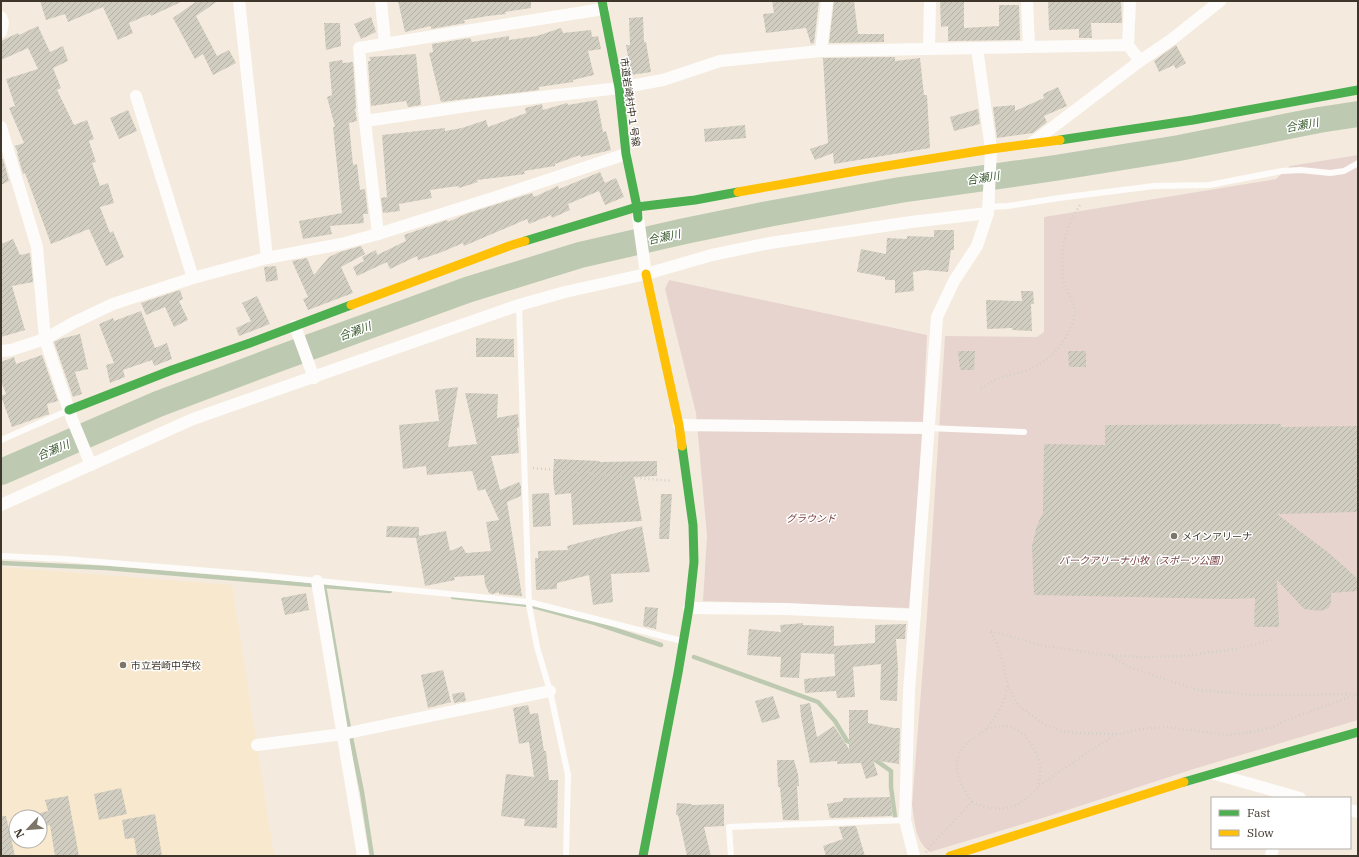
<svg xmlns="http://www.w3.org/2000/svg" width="1359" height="857" viewBox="0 0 1359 857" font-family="'IBM Plex Serif','Noto Sans JP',serif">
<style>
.built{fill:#f8e8ce;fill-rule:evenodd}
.park{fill:#e8d4ce}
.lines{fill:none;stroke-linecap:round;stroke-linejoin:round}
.stream{stroke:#bdcab1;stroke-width:4.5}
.river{stroke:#bdcab1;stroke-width:26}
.building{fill:url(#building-hatch)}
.path{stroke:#d3cfca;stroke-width:2.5;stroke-dasharray:1 3;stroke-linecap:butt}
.lane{stroke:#fdfcfa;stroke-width:6}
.street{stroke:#fdfcfa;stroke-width:12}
.fast{stroke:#4caf50;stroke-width:9}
.slow{stroke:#ffc107;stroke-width:9}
.poi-dot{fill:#7e7569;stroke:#fff;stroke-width:1.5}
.labels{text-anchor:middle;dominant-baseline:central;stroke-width:3;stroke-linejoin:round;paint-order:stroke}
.street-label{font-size:10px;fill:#3e362a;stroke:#fff}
.park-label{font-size:10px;font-style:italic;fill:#763d3e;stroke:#fff}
.poi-label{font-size:10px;fill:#3e362a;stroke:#fff;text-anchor:start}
.water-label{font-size:11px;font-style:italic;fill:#38572b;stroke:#fff}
</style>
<defs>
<pattern id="building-hatch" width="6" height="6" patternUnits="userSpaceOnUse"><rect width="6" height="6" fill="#d1cdc0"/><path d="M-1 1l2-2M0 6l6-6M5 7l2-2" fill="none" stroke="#b4b1a5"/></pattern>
</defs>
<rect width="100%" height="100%" fill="#f4ebde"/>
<path class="built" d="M1,567L232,585L274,856H1ZM16,817H40V841H16Z"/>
<g class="park">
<path d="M1358,155V720L1197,768L1049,816L930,852C915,841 915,823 912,805L927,615L945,336L1037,337L1044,332V217L1276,179L1290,166Z"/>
<polygon points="669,280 927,335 923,419 910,608 703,601 707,536 696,413 665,289"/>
</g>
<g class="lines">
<g class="stream">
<polyline points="1,563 106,568 324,586 345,708 362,792 372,856"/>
<polyline points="324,586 390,591"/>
<polyline points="453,597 529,605 595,623 661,645"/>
<polyline points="694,657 818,702 835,721 847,741 854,744"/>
<polyline points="871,757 891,771 891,787 895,817"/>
</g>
<polyline class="river" points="1,472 158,404 272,361 467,290 580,255 685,231 768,214 900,190 1055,168 1179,148 1319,120 1358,114"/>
</g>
<g class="building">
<polygon points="40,1 183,1 151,16 150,14 129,23 133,33 118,40 103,7 68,22 65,14 46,20"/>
<polygon points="197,1 218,1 196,16 217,56 229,50 236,63 213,75 203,54 195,59 173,18"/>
<polygon points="398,1 531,1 531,8 505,12 506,14 488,16 464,20 465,23 431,29 431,26 405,32"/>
<polygon points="772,1 819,1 814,43 811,44 806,28 766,33 763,14 774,13"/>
<polygon points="834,1 854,1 858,34 884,34 884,42 829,43"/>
<polygon points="940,1 964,1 964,28 999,26 999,5 1019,5 1020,40 948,41 948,26 941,27"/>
<polygon points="1048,1 1121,1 1122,23 1091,23 1092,38 1079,38 1079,29 1049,30"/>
<polygon points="371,17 376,32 361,39 354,24"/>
<polygon points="643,17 644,42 646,42 651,72 631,75 626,45 630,45 629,18"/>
<polygon points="324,23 340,23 341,46 326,50"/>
<polygon points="38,26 50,52 63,46 68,61 53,68 61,88 57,90 74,125 87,120 94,139 89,141 96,162 92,163 100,186 108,183 114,203 100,207 110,233 113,231 124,257 106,266 89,229 51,244 25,173 23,174 17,153 18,153 15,146 24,143 9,108 15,106 6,79 38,69 28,48 1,60 1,41 18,33 19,35"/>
<polygon points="561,28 563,33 591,30 592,37 598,36 601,49 588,51 594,75 573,80 573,82 539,87 539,90 441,102 429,53 433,52 432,44 470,38 472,42 509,36 509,40 537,36"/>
<polygon points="1176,45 1186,63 1176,69 1174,65 1159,72 1154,61"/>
<polygon points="416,54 421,105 408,107 406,101 371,106 368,61 371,61 369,57"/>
<polygon points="895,57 895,61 920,58 924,95 927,95 930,148 834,164 833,153 815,160 810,149 828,143 823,58"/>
<polygon points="342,60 343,63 353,62 356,108 355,109 357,121 349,123 353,165 357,164 360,190 365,189 368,214 363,214 364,223 330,226 332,234 303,239 299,221 342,213 333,127 335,127 327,97 332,95 329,62"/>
<polygon points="1058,87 1067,106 1044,116 1047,122 1033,133 997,138 993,107 1015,105 1015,111 1044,98 1043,94"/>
<polygon points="597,100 603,132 606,131 611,150 581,157 580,155 555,164 555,166 524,171 525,174 477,180 478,182 459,188 458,186 430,190 432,198 399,204 400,211 383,213 381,198 387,197 382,135 445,128 445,131 462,128 486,120 488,127 526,113 525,108 533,106 542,104 543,110 567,103 568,105"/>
<polygon points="978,109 980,124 954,131 950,117"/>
<polygon points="128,110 137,131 119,139 110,118"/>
<polygon points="745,125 746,138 705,142 704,129"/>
<polygon points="3,159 9,181 1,185 1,160"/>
<polygon points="600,172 605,183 616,178 624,197 605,205 599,191 568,204 570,210 552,218 551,215 529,224 527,219 464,246 463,243 442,252 418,260 417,256 390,269 387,262 357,276 353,267 364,261 362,257 376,250 377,255 406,241 404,235 447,220 448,222 466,214 532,193 534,197 558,186 559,189"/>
<polygon points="934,230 954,230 954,250 951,250 948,272 925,270 913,272 914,291 895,293 895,280 885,280 885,277 857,272 861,249 886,254 887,238 907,239 907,236 934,237"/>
<polygon points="13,239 20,255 30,253 33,282 12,286 25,330 1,337 1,244"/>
<polygon points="361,246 365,254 341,267 353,293 308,310 303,299 308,297 292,261 307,258 314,275 329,257 340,252"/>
<polygon points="276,266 278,280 266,282 264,267"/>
<polygon points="180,290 183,299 179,301 188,320 174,327 165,307 146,315 141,303"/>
<polygon points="1021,291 1033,291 1034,304 1031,304 1032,331 1012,330 1012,328 987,329 986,300 1022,301"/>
<polygon points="257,296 270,324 239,336 236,328 251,321 242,303"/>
<polygon points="141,311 155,348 167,343 172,359 154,366 152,360 123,370 125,377 110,383 106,365 114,363 99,324 113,318 114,321"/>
<polygon points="80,334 88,369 75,372 82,394 73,397 54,342 60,339"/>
<polygon points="476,338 514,339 514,357 476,357"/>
<polygon points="958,351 975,351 974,370 960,370"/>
<polygon points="1068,351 1086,351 1086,367 1069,367"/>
<polygon points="42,355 58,401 47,404 49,414 12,427 1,396 6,394 1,381 1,362 14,357 16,364"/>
<polygon points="458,387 448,447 477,444 465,393 498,394 497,418 518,414 519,427 517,428 519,453 491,456 500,490 519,482 521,486 521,496 507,502 522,596 499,594 499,592 493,594 489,593 485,584 484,575 454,577 455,580 425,586 416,538 386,537 387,526 419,527 419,536 446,531 450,551 462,546 466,553 491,551 486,522 499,520 485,489 478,491 472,471 427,475 426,466 403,469 399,425 439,421 435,390"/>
<polygon points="1281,424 1281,427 1358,426 1358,512 1277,514 1329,553 1358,579 1358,591 1331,593 1331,603 1329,608 1320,611 1304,609 1277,580 1279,627 1254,627 1255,598 1228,599 1034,595 1032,546 1037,525 1043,513 1044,444 1105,445 1105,425"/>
<polygon points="554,459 600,461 599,462 657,461 657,476 634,477 642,521 573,525 571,493 555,495 553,480"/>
<polygon points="549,493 551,526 533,527 532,494"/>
<polygon points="661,494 672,494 669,539 659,539"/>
<polygon points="642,526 650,572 611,574 613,602 593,605 589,575 557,583 557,589 536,590 535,558 538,558 538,551 568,550 567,546"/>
<polygon points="306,593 309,610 285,615 281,598"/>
<polygon points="645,607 658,608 656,629 643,626"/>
<polygon points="803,623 803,625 834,626 834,654 801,653 799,678 780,677 781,657 747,655 749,629 781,632 780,625"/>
<polygon points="906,624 905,639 896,639 898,668 897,701 880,700 881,664 853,667 855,697 837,698 836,691 805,693 804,679 835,676 834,646 875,643 875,625"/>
<polygon points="443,670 451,702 428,708 421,675"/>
<polygon points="464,692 466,701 454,703 452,694"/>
<polygon points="773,696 780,718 762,723 755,701"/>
<polygon points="810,703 817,737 834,726 849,749 849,710 868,710 868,723 894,728 900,728 899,764 873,760 878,775 866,779 861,763 837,764 837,761 810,763 801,717 800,705"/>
<polygon points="528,705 530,714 538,713 544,751 546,751 549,780 558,780 557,828 524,826 525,819 501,816 506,774 534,777 529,742 519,744 513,708"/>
<polygon points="777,760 794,760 798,774 799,786 797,786 799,820 783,820 780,787 778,787"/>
<polygon points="121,788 127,814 99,820 94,794"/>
<polygon points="68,796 79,856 55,856 50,825 40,827 40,813 48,811 45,800"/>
<polygon points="891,797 892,816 830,818 827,804 843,801 843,798"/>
<polygon points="677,803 692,804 692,805 724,804 724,826 704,827 711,856 687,856 678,815 676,815"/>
<polygon points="155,814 162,856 137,856 134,838 125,839 122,820"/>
<polygon points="1,816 6,816 15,856 1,856"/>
<polygon points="856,826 865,856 826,856 823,846 843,839 839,827"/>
</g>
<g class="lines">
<g class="path">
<path d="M981,388C988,384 995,379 1003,377C1016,373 1031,371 1043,362C1058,352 1078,325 1074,306C1071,297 1064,288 1063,278C1060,250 1065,228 1080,205"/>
<polyline points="533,468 672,481"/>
<polyline points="991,631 1044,646 1108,655 1143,657 1182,656 1236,649 1275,639"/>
<polyline points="991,632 999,649 1008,686 1018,705 1044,724 1062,731 1077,733 1117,734"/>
<polyline points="1109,655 1129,667 1198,690 1258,695 1354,694"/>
<path d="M987,729C995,727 1002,725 1011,727C1028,732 1042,758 1040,775C1040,779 1038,783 1037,787"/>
<path d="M972,802C959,783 948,762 967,743C973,737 981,734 987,728C998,715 1004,702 1008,686"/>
<path d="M926,852L932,844L972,802C1003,815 1020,809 1041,784L1114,735L1140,729L1169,727L1227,735L1252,732L1271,728L1289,719L1358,694"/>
</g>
<g class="lane">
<polyline points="988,207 1008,206 1059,198 1154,186 1209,185 1282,171 1301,170 1330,173 1344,171 1358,163"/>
<polyline points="519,305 529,605 537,647 550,691 568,775 566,856"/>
<polyline points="928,428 1024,432"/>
<polyline points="1,440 67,411"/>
<polyline points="1,556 64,559 258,575 529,602 682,641"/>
<polyline points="731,856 729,827 905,820"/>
</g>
<g class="street">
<polyline points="239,1 267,258"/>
<polyline points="381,1 385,43"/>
<polyline points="1027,1 1029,47"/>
<polyline points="1130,1 1128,45 1140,61"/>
<polyline points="1,17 3,23 1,32"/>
<polyline points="929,48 930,1"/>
<polyline points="821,51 827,1"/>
<polyline points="136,96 193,278"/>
<polyline points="365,121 481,104 619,88 663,80 720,61 821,51 1128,45"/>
<polyline points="1,127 37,247 45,339 72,419 91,465"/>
<polyline points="1032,143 1140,61 1171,40 1220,1"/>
<polyline points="638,218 646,274"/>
<polyline points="378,234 365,121 359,48 603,9"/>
<polyline points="295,326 314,378"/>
<polyline points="1,351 11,350 45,339 73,323 113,304 193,278 267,258 341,244 378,234 493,198 626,154"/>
<polyline points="679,425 928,428"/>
<polyline points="1,505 193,419 519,305 565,292 646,274 712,255 770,243 911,222 988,213"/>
<polyline points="317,581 363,856"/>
<polyline points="689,608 787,609 915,615"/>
<polyline points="257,745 343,734 550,691"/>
<polyline points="1215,774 1300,798"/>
<polyline points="1350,810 1358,812"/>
<polyline points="914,856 905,820 909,691 937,317 954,281 977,246 988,213 991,149 977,48"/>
<polyline points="1271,856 1273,848"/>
</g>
<g class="fast">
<polyline points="602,1 619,88 626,154 637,207 638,218"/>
<polyline points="1060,140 1193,120 1358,90"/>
<polyline points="525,241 637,207 695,200 738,192"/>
<polyline points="69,410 172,370 250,343 351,305"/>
<polyline points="1184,782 1358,732"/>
<polyline points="643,856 678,673 689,608 694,562 693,525 682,446"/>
</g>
<g class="slow">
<polyline points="738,192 862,170 991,149 1060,140"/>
<polyline points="646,274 679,425 682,446"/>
<polyline points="351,305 509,246 525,241"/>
<polyline points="950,856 1184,782"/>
</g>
</g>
<g class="poi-dot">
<circle cx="1174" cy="536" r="4"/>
<circle cx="123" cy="665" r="4"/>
</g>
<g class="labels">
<g class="street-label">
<text transform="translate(630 102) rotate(82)">市道岩崎村中１号線</text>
</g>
<g class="park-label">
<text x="811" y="518">グラウンド</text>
<text x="1144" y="560">パークアリーナ小牧（スポーツ公園）</text>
</g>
<g class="poi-label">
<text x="1182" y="536">メインアリーナ</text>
<text x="131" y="665">市立岩崎中学校</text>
</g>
<g class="water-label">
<text transform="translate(1302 125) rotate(-11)">合瀬川</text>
<text transform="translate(983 178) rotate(-9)">合瀬川</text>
<text transform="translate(664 237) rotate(-12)">合瀬川</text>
<text transform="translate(355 331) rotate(-20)">合瀬川</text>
<text transform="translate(53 450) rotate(-23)">合瀬川</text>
</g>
</g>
<rect width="1359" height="857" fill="none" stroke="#3e362a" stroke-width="4"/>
<rect x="1211" y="797" width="140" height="52" fill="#ffffff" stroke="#b2afaa"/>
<rect x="1219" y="810" width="20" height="6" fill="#4caf50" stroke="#b2afaa"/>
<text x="1247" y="817" font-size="12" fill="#3e362a">Fast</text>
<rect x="1219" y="830" width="20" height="6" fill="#ffc107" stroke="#b2afaa"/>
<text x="1247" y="837" font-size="12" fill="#3e362a">Slow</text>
<g transform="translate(28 829) rotate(244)"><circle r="19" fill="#ffffff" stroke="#b2afaa"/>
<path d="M0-3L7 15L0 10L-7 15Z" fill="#7e7569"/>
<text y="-6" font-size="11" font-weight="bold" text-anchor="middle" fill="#3e362a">N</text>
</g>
</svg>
